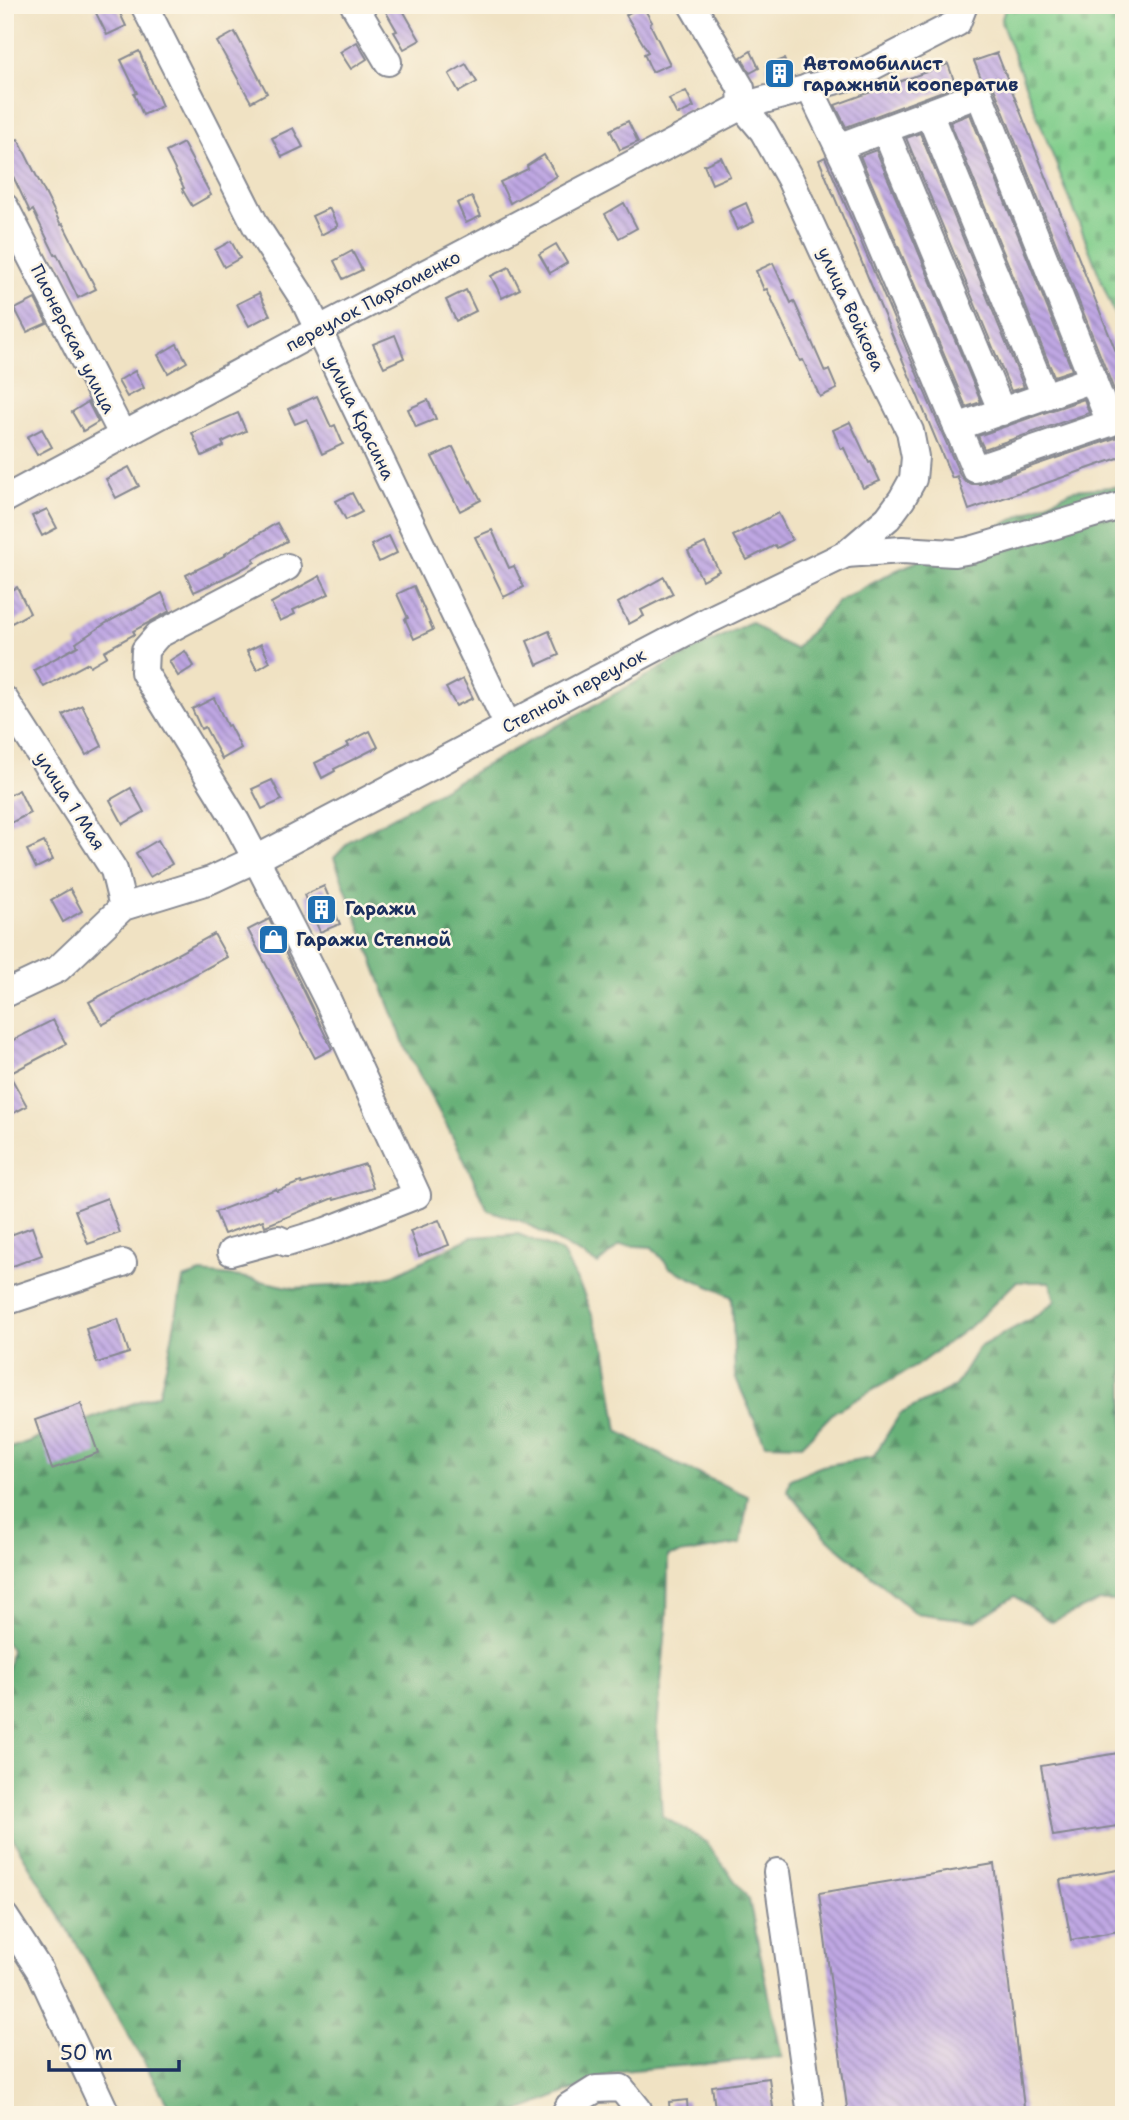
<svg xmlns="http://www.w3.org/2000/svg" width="1129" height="2120" viewBox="0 0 1129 2120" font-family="'Shantell Sans',sans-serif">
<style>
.forest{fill:url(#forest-firs);stroke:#42706b;stroke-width:2}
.cemetery{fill:url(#cemetery-stones);stroke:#4e7e75;stroke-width:2}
.building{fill:url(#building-back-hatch)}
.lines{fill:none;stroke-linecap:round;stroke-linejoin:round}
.minor-casing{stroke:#868890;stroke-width:30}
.minor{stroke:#fff;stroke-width:26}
.labels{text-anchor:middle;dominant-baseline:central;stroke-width:5;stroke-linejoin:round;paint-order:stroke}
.poi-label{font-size:18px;font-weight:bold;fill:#1b2f5e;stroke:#fcf5e5;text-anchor:start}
.street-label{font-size:18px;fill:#1b2f5e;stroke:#fcf5e5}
</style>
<defs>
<pattern id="forest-firs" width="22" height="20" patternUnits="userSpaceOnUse" patternTransform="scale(1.75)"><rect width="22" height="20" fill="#68b178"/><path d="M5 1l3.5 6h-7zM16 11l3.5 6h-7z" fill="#559066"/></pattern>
<pattern id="cemetery-stones" width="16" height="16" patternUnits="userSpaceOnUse" patternTransform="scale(1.75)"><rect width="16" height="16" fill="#81ce8c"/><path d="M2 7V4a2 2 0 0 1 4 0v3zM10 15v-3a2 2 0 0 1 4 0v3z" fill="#6fb17b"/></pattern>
<pattern id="building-back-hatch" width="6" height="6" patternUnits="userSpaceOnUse" patternTransform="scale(1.75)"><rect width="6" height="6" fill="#bfa7e3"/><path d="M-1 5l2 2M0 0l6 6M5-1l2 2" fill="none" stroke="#9a88bb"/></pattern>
</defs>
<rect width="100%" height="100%" fill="#fcf5e5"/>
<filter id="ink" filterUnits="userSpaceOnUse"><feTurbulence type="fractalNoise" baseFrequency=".0143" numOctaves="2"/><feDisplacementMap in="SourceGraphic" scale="14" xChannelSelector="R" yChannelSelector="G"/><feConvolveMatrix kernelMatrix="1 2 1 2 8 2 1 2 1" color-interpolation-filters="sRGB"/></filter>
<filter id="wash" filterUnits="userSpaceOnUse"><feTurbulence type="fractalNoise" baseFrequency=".00686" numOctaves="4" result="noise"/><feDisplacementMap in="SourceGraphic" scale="28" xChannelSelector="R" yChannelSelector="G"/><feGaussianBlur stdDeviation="1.57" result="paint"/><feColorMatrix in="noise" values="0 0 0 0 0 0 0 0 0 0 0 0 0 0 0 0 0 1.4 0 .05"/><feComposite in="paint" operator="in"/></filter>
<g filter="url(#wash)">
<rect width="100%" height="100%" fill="#f0e2c3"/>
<g class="forest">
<polygon points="1124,486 1124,1601 1100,1601 1051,1622 1015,1596 976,1621 915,1613 828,1539 787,1491 790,1479 822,1466 873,1457 900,1414 955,1386 979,1347 1040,1314 1055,1301 1050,1282 1016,1282 972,1325 916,1366 834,1412 802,1445 765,1444 735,1376 732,1297 670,1268 652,1247 620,1245 598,1264 521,1221 488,1210 458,1147 406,1049 334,858 351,840 696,649 751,622 778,641 795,649 836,603 897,570 990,531 1073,490"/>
<polygon points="518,1234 562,1252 583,1292 606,1351 618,1431 681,1466 748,1496 741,1544 668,1556 667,1616 657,1728 662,1816 706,1842 749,1900 782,2057 621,2071 509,2115 174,2115 79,1948 5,1825 5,1690 11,1649 5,1642 5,1450 159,1394 169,1354 183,1279 201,1273 241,1277 294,1288 352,1285 394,1275 471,1237"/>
</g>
<polygon class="cemetery" points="1006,5 1124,5 1124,339 1001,22"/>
<g id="blocks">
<g class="building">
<polygon points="108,5 116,5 126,26 107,35 95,11"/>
<polygon points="382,5 400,5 420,40 404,49 394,32 397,31"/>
<polygon points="642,5 652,22 650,24 670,64 652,72 644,54 648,52 626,15"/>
<polygon points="235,32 267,93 251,102 217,42"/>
<polygon points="357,42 367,59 351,69 340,52"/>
<polygon points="139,51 162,106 143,115 134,94 137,93 121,60"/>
<polygon points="751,51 759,68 750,73 741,57"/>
<polygon points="997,53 1124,372 1124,415 994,88 988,81 981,78 974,61"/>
<polygon points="784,59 791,76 772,81 766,66"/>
<polygon points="466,64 477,82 459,92 449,74"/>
<polygon points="948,64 956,86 846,127 835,105"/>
<polygon points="686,91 694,107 677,115 669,99"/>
<polygon points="970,114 1072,370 1054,376 950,122"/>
<polygon points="628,121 638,142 620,150 610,130"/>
<polygon points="293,128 303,147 282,157 272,138"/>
<polygon points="920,133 1024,387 1011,391 906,138"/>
<polygon points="18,139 61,225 63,224 96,289 78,298 57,254 55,255 33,210 30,212 11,172 9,173 5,165 5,145"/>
<polygon points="183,143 211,195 192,206 182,189 184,188 166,152"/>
<polygon points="876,150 981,402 966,407 860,156"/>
<polygon points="544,155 557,176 510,203 500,182 528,169 527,166"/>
<polygon points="721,157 730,176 712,184 704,165"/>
<polygon points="825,157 960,475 965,481 972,484 980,484 1115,438 1124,430 1124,456 969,510 957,476 952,478 819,160"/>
<polygon points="472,197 481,216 466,223 457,203"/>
<polygon points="624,203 637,228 619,238 605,214"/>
<polygon points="746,203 754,222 737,230 729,211"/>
<polygon points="329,208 338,226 321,235 312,216"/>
<polygon points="231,241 240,258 224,267 215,250"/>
<polygon points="556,244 567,263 550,273 539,254"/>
<polygon points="352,251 362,270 343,279 334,261"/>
<polygon points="773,263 791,303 794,301 825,372 829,370 837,389 820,397 803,360 800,361 767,289 764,290 756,271"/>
<polygon points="509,267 520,289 502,298 491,276"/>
<polygon points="466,290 476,311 456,321 446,300"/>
<polygon points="259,293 270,315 249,326 237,304"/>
<polygon points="35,299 47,323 27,332 15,309"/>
<polygon points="395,335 404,358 384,367 373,344"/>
<polygon points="177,344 187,362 168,373 158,355"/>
<polygon points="135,371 144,388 127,397 118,381"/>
<polygon points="317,396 331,427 335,425 343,444 322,454 307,419 295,424 288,409"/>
<polygon points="1084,399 1089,413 984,449 978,436"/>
<polygon points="428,400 436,419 416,427 408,409"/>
<polygon points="88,402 98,422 83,431 72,412"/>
<polygon points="238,413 246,431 222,442 224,446 202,456 192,433"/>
<polygon points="850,422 869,463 871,462 880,481 863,488 844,448 841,449 833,430"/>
<polygon points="42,429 52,447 37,455 27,437"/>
<polygon points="453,447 470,482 471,481 481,500 460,511 432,457"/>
<polygon points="129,467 139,486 116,498 106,479"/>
<polygon points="352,493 362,512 346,520 336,501"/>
<polygon points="47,509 57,528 42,536 32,516"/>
<polygon points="778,513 792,540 777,548 775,545 747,560 733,536"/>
<polygon points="277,523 287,541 253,559 255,562 235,573 194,592 186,575 226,555 225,554"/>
<polygon points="492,530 509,568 514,566 524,587 504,597 475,537"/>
<polygon points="389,536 397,553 379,562 371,545"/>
<polygon points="705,543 719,571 702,580 688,551"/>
<polygon points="320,576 329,594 293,610 295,614 280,621 271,603"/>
<polygon points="664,577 673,594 641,610 644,616 629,624 618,603"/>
<polygon points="414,586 433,630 414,639 405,619 408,618 397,594"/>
<polygon points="17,587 30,613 10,624 5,615 5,593"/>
<polygon points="162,593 170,611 133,631 135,634 104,651 107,656 90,666 88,663 44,687 34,670 78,646 76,643 106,623"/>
<polygon points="549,631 559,655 537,665 527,641"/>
<polygon points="261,644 270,662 257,670 247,651"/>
<polygon points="185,651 194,666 178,676 169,661"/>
<polygon points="463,679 473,698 456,706 446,688"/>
<polygon points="214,698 227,726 229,725 241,748 222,759 205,727 201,729 192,709"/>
<polygon points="82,705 102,746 86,755 63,715"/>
<polygon points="370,731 378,747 334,769 335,771 322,778 315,763 349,746 347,743"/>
<polygon points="272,780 282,800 262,809 252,789"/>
<polygon points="131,788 144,812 123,824 110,800"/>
<polygon points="19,790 30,813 5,826 5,797"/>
<polygon points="158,840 172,864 150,877 136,853"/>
<polygon points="44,842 53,860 36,868 27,850"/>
<polygon points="324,886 340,924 320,932 304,895"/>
<polygon points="70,889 82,911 63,922 51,900"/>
<polygon points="269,919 332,1049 315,1058 248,930"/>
<polygon points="214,934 227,957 102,1025 89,1002"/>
<polygon points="53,1020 66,1044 9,1074 27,1106 12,1114 5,1103 5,1044"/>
<polygon points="365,1164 373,1188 334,1200 333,1198 265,1226 263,1220 224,1234 215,1212 276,1189 277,1191 301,1182 302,1184"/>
<polygon points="107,1198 120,1233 88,1244 75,1210"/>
<polygon points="439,1220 449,1245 419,1256 410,1231"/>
<polygon points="32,1227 42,1255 5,1269 5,1237"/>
<polygon points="118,1319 129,1353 97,1363 86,1329"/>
<polygon points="81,1404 98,1453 52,1469 35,1420"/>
<polygon points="1124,1752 1124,1825 1053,1836 1041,1766"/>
<polygon points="994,1864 1025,2115 848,2115 819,1893"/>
<polygon points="1124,1869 1124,1930 1071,1940 1060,1880"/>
<polygon points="769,2078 774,2115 716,2115 712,2086"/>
<polygon points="687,2100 688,2115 670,2115 669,2102"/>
</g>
</g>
</g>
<g filter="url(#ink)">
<use href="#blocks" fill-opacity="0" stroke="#868890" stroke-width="2"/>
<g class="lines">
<defs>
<g id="minor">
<polyline points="144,5 256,226 304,300 508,726"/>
<polyline points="354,5 388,62"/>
<polyline points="809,87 844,159 975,469 1110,423 979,94 838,147"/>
<polyline points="929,113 1045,396"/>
<polyline points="885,130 1002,412"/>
<polyline points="5,207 122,434"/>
<polyline points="957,427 1093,379"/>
<polyline points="5,499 318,330 742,106 856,75 957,23 964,5"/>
<polyline points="846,554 902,550 954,553 971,550 1124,505"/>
<polyline points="287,567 158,635 145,650 144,672 236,821 256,859 709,620 846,554 888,518 902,499 913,479 915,457 910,431 849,307 790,179 763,131 742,106 741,88 692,5"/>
<polyline points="5,700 114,870 123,907"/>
<polyline points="5,994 58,969 123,907 211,880 256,859 327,999 417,1195 326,1231 287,1243 278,1239 231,1252"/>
<polyline points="5,1302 123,1263"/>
<polyline points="777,1872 811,2115"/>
<polyline points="5,1917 40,1971 107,2115"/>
<polyline points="564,2115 569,2106 596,2089 621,2088 638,2109 638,2115"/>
</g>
</defs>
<use href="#minor" class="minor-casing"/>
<use href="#minor" class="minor"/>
</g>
</g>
<defs>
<symbol id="building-square" viewBox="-11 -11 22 22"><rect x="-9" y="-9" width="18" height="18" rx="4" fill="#1f6fb2" stroke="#fcf5e5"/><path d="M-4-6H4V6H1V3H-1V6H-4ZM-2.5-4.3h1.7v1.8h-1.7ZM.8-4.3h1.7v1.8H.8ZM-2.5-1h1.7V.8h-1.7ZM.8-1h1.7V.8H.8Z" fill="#fff"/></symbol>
<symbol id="shop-square" viewBox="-11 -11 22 22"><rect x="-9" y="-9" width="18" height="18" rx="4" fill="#1f6fb2" stroke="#fcf5e5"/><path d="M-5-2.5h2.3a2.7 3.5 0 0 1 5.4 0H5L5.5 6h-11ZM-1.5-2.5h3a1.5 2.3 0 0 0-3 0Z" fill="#fff"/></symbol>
</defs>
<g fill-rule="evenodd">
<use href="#building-square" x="762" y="56" width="35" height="35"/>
<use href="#building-square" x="304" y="892" width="35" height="35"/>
<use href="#shop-square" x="256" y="922" width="35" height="35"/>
</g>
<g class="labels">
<g class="poi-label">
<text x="803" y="64">Автомобилист<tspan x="803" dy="21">гаражный кооператив</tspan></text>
<text x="345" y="909">Гаражи</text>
<text x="296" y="940">Гаражи Степной</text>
</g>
<g class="street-label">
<text transform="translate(373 301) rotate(-28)">переулок Пархоменко</text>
<text transform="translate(851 309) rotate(65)">улица Войкова</text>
<text transform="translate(73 339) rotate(63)">Пионерская улица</text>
<text transform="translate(360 418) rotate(64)">улица Красина</text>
<text transform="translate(574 691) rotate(-28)">Степной переулок</text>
<text transform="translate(70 801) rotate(57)">улица 1 Мая</text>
</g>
</g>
<rect width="1129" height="2120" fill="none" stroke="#fcf5e5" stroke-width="28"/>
<path d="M49 2060v10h130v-10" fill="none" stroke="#1b2f5e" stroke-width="3.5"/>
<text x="60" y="2060" font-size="21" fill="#1b2f5e" stroke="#fcf5e5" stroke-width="5" paint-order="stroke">50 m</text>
</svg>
